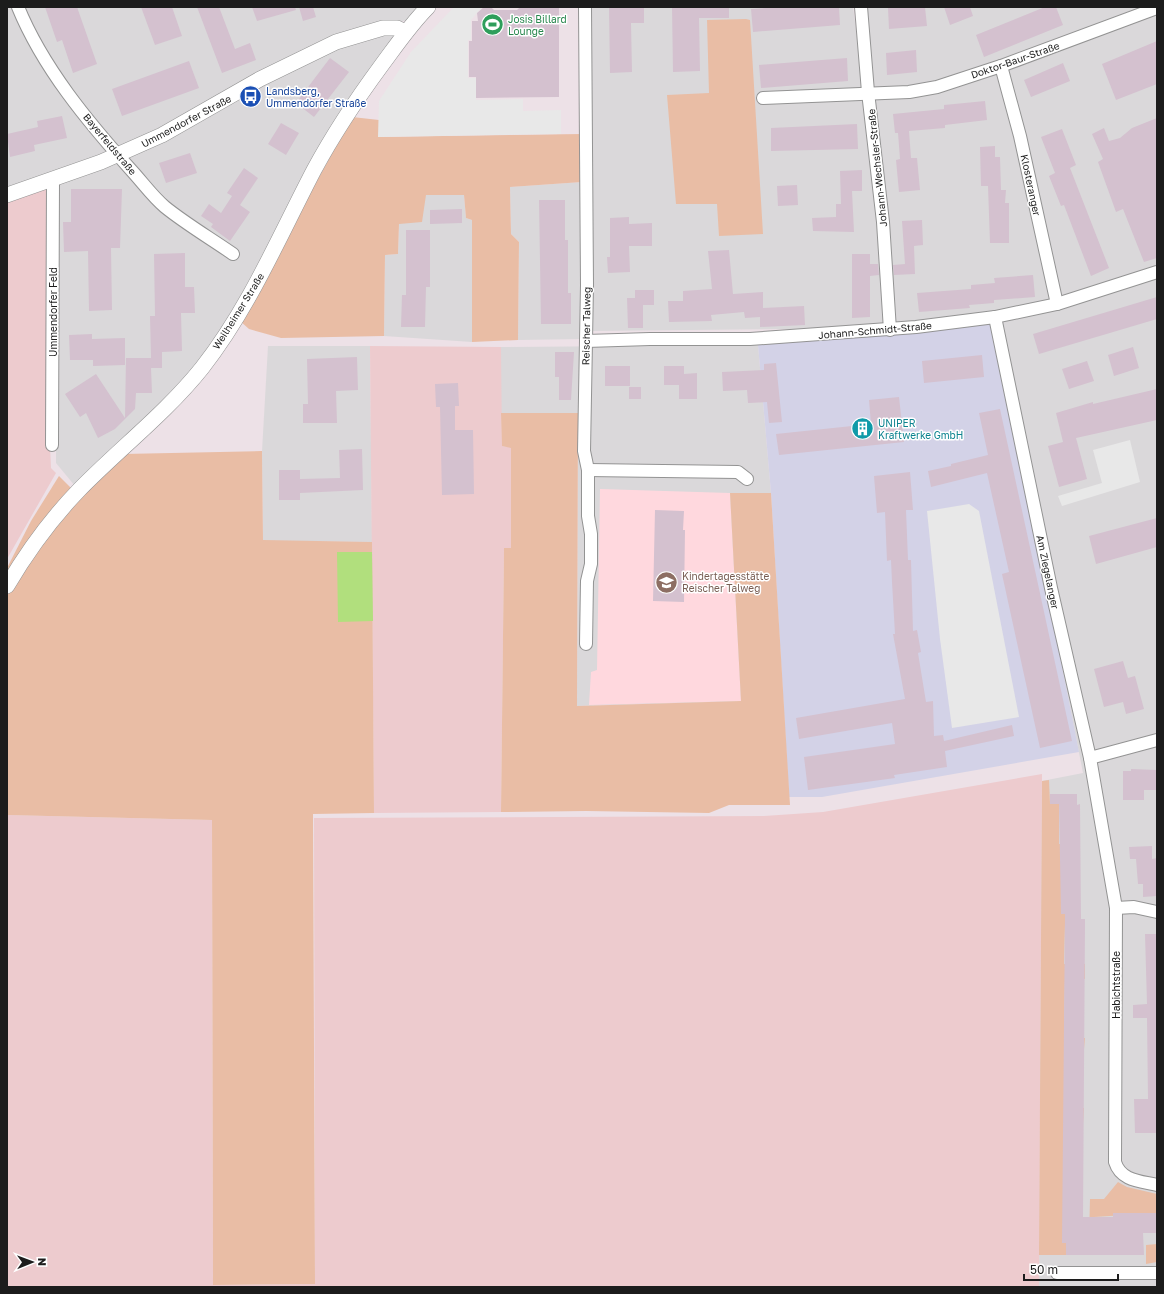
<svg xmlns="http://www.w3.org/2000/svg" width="1164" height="1294" viewBox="0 0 1164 1294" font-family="'Golos Text',sans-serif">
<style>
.residential{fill:#dad8da}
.industrial{fill:#d3d2e7}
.education{fill:#ffd8de}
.farmland{fill:#edcbce}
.grass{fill:#e9bda5}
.pitch{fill:#b1df7d}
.parking{fill:#e8e8e8}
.building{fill:#d4c1cf}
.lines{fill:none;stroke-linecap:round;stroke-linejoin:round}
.minor-casing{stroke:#939393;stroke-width:14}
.tertiary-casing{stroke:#939393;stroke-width:16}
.minor{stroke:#fff;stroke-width:12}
.tertiary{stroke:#fff;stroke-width:15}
.labels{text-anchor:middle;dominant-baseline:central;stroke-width:3;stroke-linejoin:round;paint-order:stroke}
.leisure-label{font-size:10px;fill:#27864d;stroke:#fff;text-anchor:start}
.street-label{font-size:10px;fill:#1c1c1c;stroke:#fff}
.transit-label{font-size:10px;fill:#164399;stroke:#fff;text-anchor:start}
.culture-label{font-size:10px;fill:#0d838f;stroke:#fff;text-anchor:start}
.education-label{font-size:10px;fill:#785e54;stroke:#fff;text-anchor:start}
</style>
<rect width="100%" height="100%" fill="#ede1e7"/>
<g class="residential">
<polygon points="7,7 15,7 114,154 7,191"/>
<polygon points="21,7 422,7 409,20 382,25 117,152 61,78"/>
<polygon points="591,7 853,7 865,97 888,328 590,331"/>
<polygon points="866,7 1157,7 1157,1287 1039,1287 1042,781 1083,773 993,319 893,327"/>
<polygon points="404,28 233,314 198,364 164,401 75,486 56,463 57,182 337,46"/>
<polygon points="582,182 582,339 518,340 519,242 511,234 510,187"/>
<polygon points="425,195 464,195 466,218 472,220 472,342 384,336 385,255 398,254 399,224"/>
<polygon points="758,345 771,493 730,493 741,701 577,706 578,413 501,413 501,347"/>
<polygon points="268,346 370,346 372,542 263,541 262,451"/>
</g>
<polygon class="industrial" points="993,319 1079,752 822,797 789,797 771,493 758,345 890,332"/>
<polygon class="education" points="600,489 730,493 741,701 589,705 591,672 597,670"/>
<g class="farmland">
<polygon points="51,184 50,445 51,468 56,473 7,559 7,198"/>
<polygon points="370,346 501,347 502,446 511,447 511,549 504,549 501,812 374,813"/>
<polygon points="1042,774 1039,1287 7,1287 7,815 212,820 213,1285 315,1284 314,818 764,816 823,812"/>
</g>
<g class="grass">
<polygon points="746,19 750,20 763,234 719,236 717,204 676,204 667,95 709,93 707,20"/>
<polygon points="352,117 379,120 379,137 582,134 582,182 510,187 511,234 519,242 518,340 472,342 472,220 466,218 464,195 426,195 422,222 399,224 398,254 385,255 384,336 281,338 249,329 240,321"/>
<polygon points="501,413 578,413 577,706 741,701 730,493 771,493 790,805 729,805 709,813 586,811 501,812 504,548 511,548 511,448 502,446"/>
<polygon points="262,451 263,540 372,542 374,813 313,814 315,1284 213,1285 212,820 7,815 7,595 23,565 52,527 123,454"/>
<polygon points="59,476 73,490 7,579 7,568 31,521"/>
<polygon points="1049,780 1050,804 1059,804 1059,844 1071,844 1061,855 1061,913 1081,914 1081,919 1065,925 1064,964 1085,964 1085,979 1065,979 1064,1038 1085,1038 1084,1049 1064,1049 1064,1108 1084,1108 1083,1123 1066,1243 1066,1255 1039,1255 1042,781"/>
<polygon points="1118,1182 1127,1187 1157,1194 1157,1213 1094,1217 1089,1237 1090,1199 1104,1199"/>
<polygon points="1157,1244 1157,1262 1146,1264 1146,1245"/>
</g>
<polygon class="pitch" points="337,552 372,552 373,621 338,622"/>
<g class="parking">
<polygon points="454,7 482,7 471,20 471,40 468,40 468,78 476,78 476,100 523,99 523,111 561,110 561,134 378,137 379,101 411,52"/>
<polygon points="1130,440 1140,482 1062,506 1058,496 1102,483 1093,450"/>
<polygon points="969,504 979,511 1019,717 952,728 940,639 927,511"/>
</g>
<g class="building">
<polygon points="45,7 77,7 97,64 73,73 62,40 57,42"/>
<polygon points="141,7 172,7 182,36 155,45"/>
<polygon points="197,7 219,7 235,49 250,43 256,60 222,73"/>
<polygon points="252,7 295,7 296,10 257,21"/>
<polygon points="299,7 313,7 316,17 303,21"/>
<polygon points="484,7 491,7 494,10 517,10 520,7 559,7 559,97 476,98 476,77 469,77 469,41 472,41 472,21 478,21 477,13"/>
<polygon points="609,7 644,7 644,23 631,23 632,72 610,73"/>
<polygon points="672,7 729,7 729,18 699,18 700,71 673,72"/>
<polygon points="781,7 839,7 840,25 753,32 751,9"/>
<polygon points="925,7 927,26 889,29 888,8"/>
<polygon points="944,7 970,7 973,16 950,25"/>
<polygon points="1045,7 1056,7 1063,25 984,57 976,35"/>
<polygon points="1157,41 1157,84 1116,100 1102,64"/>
<polygon points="916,50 917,72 887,75 886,53"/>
<polygon points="330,58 349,72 314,117 296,103"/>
<polygon points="847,58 848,81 761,88 759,65"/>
<polygon points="189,61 199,88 122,116 112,89"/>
<polygon points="1063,63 1070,81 1031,97 1024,80"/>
<polygon points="985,101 987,120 945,125 945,128 909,131 911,158 917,158 920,190 899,192 896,160 900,159 898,133 895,133 893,114 944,109 944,105"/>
<polygon points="62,116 67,138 34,145 35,151 10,157 7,134 38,127 37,121"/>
<polygon points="1157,118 1157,258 1144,262 1123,209 1116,212 1098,162 1103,159 1092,134 1104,128 1109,141 1120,138 1132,128"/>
<polygon points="281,123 299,133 286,155 268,144"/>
<polygon points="857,124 858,149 771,151 771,128"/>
<polygon points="1062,129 1076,165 1070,168 1109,268 1091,276 1064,205 1061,206 1049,176 1055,173 1041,137"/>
<polygon points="995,146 995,157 1000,157 1001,190 1006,190 1005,203 1009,203 1009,243 990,243 988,186 981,186 980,147"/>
<polygon points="190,153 197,173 166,183 159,163"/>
<polygon points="244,168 258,178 240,205 250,212 230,241 211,227 213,224 201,216 209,204 221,213 232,196 227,193"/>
<polygon points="862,170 862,191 852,191 854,232 813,231 812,218 836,217 836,204 841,204 840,171"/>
<polygon points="797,185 798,205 778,206 777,186"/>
<polygon points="71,189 122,189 120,248 111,248 112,310 89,311 88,251 64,252 63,222 71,222"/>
<polygon points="539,200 565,200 565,240 568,240 568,293 571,293 571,324 541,324"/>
<polygon points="462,209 462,223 430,224 430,210"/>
<polygon points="629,217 629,224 652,223 652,246 629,246 630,272 608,273 607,257 610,257 610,218"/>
<polygon points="922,220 923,245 914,246 915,274 894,275 893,265 905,264 902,221"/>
<polygon points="406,230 430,230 430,287 426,287 425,327 401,327 402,295 406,295"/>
<polygon points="729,250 733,294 763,292 763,308 804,306 805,325 760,327 760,317 745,318 744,312 711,315 712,321 669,322 668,301 683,301 683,291 712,289 708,251"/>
<polygon points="185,253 185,287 194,287 195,313 181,313 182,351 162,352 162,368 151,368 152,393 136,393 135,409 115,429 98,438 86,413 80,417 65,394 96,374 125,418 126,358 151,358 150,316 155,316 154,254"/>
<polygon points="852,254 870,254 870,264 878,264 879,275 870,276 870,317 852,318"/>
<polygon points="1033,275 1035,297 994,300 994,303 969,305 970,308 919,312 917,293 971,289 971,285 995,283 994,278"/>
<polygon points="635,290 654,290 654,305 643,305 643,328 628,328 627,298 635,298"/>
<polygon points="1157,297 1157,319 1039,354 1033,334"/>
<polygon points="92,334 92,339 125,338 125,365 93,366 93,360 70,360 69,335"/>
<polygon points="1133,347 1139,368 1114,376 1108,355"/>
<polygon points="555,352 574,352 571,400 559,400 559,377 555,377"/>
<polygon points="982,355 984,377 924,383 922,361"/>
<polygon points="357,357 358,390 336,391 337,423 303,423 303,404 308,404 307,359"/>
<polygon points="1087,361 1094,381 1069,389 1062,369"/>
<polygon points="776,363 782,422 769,423 767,402 748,403 747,390 723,391 722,372 764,370 764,364"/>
<rect x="605" y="366" width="25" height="20"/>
<polygon points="664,366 684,366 684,374 697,373 697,399 679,399 679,385 664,385"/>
<polygon points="458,383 459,406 455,406 455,430 473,430 474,494 442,495 440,407 436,407 435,384"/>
<rect x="629" y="387" width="12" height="12"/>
<polygon points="1157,389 1157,420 1076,438 1087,479 1059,487 1048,446 1063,442 1056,413 1093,402 1093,404"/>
<polygon points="899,397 904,442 779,455 776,434 871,424 869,400"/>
<polygon points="1000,409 1072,741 1040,748 1002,574 1009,572 987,473 931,487 928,471 951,466 951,464 988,455 979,413"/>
<polygon points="362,449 363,490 300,493 300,500 279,500 279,470 300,470 300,479 340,478 339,450"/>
<polygon points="910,472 913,510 906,510 908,560 911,560 913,631 917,630 921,652 918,653 926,702 933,701 934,736 943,735 944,741 1012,725 1014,736 945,751 947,767 894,775 895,778 808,790 804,757 895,744 892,723 799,739 796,718 905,699 893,634 895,634 892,582 891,560 887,561 885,512 877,513 874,476"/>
<polygon points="655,510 684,511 683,530 685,530 684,602 653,601"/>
<polygon points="1157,518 1157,547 1096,564 1089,536"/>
<polygon points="1123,661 1128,678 1135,676 1144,709 1126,714 1123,702 1104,707 1094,669"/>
<polygon points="1131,769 1157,770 1157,790 1144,790 1144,800 1123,800 1123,771 1131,771"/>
<polygon points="1050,794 1077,794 1077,805 1080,804 1081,919 1085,919 1085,925 1083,1217 1113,1217 1113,1213 1157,1213 1157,1233 1143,1233 1144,1255 1066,1255 1066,1243 1062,1243 1065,914 1061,914 1059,804 1050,804"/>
<polygon points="1152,846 1152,859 1157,858 1157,896 1143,897 1143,884 1138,884 1136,859 1130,859 1129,847"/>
<polygon points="1145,934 1157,934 1156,1133 1135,1133 1134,1099 1148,1099 1147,1018 1133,1018 1133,1005 1147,1004"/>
</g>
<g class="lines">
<defs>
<g id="minor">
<path d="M18,7C43,68 88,122 132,171C143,183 153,197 165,207C186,224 210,238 233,254"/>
<polyline points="585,7 587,285 584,451 588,470 588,516 591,534 591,564 587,581 586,644"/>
<polyline points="861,7 868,92 883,222 890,330"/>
<polyline points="1001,66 1020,136 1057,304"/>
<polyline points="763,98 909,92 937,87 1001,66 1157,8"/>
<polyline points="995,317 1051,588 1090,758 1157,740"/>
<polyline points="586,341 650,339 750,339 916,327 995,317 1057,304 1157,272"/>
<polyline points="52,445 53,180"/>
<polyline points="588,470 738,472 747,479"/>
<path d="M1090,758L1116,908L1115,1162C1121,1181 1140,1181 1157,1185"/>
<polyline points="1116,908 1134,907 1157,912"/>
<polyline points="1057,1273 1157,1273"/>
</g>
<g id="tertiary">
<polyline points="7,195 101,162 162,135 260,79 336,42 383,28 397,28 405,32"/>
<path d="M7,586C27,552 51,519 79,490C119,449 166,413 202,368C249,308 279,237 314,170C334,133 356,100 381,66C396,46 410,25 428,7"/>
</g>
</defs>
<use href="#minor" class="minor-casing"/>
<use href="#tertiary" class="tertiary-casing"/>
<use href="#minor" class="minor"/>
<use href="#tertiary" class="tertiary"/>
</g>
<defs>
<symbol id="stadium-disc" viewBox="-11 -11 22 22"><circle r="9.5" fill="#2e9e5b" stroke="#fff"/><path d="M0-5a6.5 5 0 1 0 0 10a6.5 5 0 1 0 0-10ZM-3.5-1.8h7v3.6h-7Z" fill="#fff"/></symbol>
<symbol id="bus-disc" viewBox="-11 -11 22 22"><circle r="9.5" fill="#1a4fb4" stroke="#fff"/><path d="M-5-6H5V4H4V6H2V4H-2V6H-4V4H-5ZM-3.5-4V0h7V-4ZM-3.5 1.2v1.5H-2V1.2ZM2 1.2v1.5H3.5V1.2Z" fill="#fff"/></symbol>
<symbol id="building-disc" viewBox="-11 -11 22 22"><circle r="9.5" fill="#0f9aa8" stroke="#fff"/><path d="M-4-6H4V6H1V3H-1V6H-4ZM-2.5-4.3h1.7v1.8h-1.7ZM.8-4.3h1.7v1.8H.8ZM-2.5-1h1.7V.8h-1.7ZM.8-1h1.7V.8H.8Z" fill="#fff"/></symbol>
<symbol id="school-disc" viewBox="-11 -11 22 22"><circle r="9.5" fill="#8d6e63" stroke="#fff"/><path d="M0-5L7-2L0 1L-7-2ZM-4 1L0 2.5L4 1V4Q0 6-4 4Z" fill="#fff"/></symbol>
</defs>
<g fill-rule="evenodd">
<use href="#stadium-disc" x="480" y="12" width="25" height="25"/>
<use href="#bus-disc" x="238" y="84" width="25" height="25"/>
<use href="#building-disc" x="850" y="416" width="25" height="25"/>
<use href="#school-disc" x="654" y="570" width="25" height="25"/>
</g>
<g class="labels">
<g class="leisure-label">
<text x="508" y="19">Josis Billard<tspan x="508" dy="12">Lounge</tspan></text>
</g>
<g class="street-label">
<text transform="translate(1015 60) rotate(-19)">Doktor-Baur-Straße</text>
<text transform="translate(186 121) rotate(-28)">Ummendorfer Straße</text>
<text transform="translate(110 144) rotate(50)">Bayerfeldstraße</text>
<text transform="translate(877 168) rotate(-96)">Johann-Wechsler-Straße</text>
<text transform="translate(1031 185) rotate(78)">Klosteranger</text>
<text transform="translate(238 311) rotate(-58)">Weilheimer Straße</text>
<text transform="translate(53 312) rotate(-90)">Ummendorfer Feld</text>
<text transform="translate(586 326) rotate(-89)">Reischer Talweg</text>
<text transform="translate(875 330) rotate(-5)">Johann-Schmidt-Straße</text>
<text transform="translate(1048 572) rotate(78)">Am Ziegelanger</text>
<text transform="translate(1116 985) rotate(-90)">Habichtstraße</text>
</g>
<g class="transit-label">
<text x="266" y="91">Landsberg,<tspan x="266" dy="12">Ummendorfer Straße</tspan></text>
</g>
<g class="culture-label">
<text x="878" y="423">UNIPER<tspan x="878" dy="12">Kraftwerke GmbH</tspan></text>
</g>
<g class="education-label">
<text x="682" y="576">Kindertagesstätte<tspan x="682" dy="12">Reischer Talweg</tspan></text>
</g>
</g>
<rect width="1164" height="1294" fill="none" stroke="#1c1c1c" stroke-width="16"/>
<g transform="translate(32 1262) rotate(89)" stroke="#ffffff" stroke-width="3" paint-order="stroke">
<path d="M0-3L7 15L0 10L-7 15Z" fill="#1c1c1c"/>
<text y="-6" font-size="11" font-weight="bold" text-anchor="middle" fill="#1c1c1c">N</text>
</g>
<path d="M1024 1274v6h94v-6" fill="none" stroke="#1c1c1c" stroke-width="2"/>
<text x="1030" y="1274" font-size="12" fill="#1c1c1c" stroke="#ffffff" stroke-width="3" paint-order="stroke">50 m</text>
</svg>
